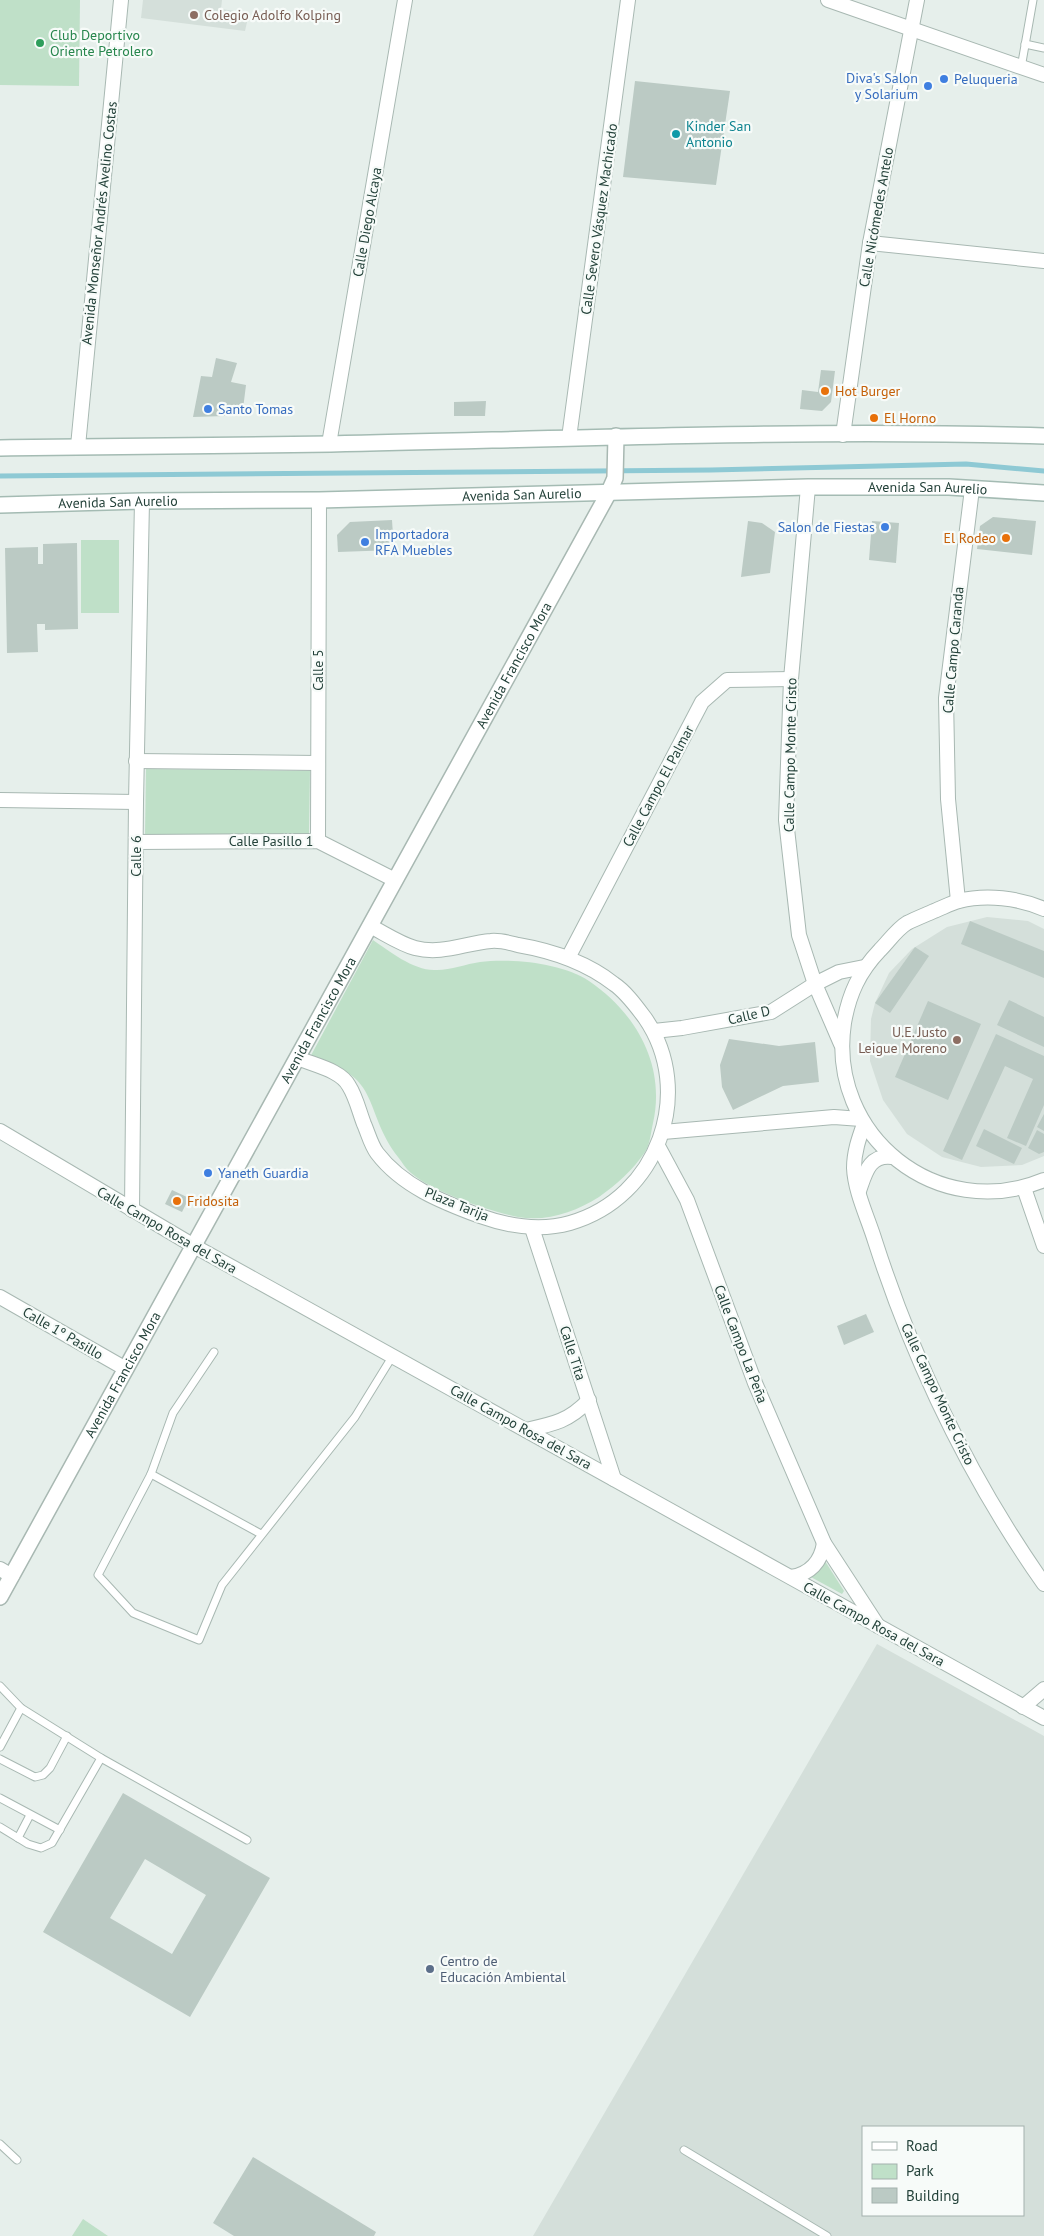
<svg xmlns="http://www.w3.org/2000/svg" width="1044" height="2236" viewBox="0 0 1044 2236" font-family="'PT Sans',sans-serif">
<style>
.built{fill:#d4dfda;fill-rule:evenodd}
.green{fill:#bfe0c8}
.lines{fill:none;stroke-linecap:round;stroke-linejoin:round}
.stream{stroke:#8ec9d4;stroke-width:5}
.building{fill:#bbcac4;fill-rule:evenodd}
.service-casing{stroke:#a8b8b2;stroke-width:9}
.minor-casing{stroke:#a8b8b2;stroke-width:16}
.tertiary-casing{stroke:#a8b8b2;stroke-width:18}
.secondary-casing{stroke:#a4bbb3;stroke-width:18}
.service{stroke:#fff;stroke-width:7}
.minor{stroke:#fff;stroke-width:14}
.tertiary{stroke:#fff;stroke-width:15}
.secondary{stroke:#fff;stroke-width:15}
.education-dot{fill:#8d6e63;stroke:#f7fbf9;stroke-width:2}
.leisure-dot{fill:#2e9e5b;stroke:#f7fbf9;stroke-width:2}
.shop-dot{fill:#3f7fe0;stroke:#f7fbf9;stroke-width:2}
.culture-dot{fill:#0f9aa8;stroke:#f7fbf9;stroke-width:2}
.food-dot{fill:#e8710a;stroke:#f7fbf9;stroke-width:2}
.service-dot{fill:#5c6f8a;stroke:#f7fbf9;stroke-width:2}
.labels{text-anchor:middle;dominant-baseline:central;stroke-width:4.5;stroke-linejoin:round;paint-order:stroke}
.education-label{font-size:14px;fill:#785e54;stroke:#f7fbf9;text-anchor:start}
.leisure-label{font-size:14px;fill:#27864d;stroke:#f7fbf9;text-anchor:start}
.shop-label{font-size:14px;fill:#366cbe;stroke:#f7fbf9;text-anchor:start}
.culture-label{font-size:14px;fill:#0d838f;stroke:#f7fbf9;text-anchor:start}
.street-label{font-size:14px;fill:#24423a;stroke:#f7fbf9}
.food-label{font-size:14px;fill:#c56008;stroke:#f7fbf9;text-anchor:start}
.service-label{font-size:14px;fill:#4e5e75;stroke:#f7fbf9;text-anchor:start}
</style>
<rect width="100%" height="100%" fill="#e6efeb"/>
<g class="built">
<polygon points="143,0 222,0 221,9 249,13 245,31 141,18"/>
<polygon points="987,917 1028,921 1044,929 1044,1156 1022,1165 981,1167 942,1157 907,1134 883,1100 870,1061 871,1019 875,1003 889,973 912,949 947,927"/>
<path d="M877,1644L1044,1736V2236H533ZM863,2127H1023V2215H863Z"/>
</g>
<g class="green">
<polygon points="0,0 80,0 79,86 0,85"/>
<rect x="81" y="540" width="38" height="73"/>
<polygon points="146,769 310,771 309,834 145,835"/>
<path d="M373,940C389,951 413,970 434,970C449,971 465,964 480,962C511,958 562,963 589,981C636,1013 666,1065 653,1123C651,1132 650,1145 645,1152C633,1170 616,1185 599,1197C575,1212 547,1222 518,1217C489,1211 433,1192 411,1173C406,1169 402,1162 398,1157C362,1110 382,1070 308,1061Z"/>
<polygon points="825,1561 844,1591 842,1594 809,1576"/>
<polygon points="83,2219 108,2236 72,2236"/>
</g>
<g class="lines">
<polyline class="stream" points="0,476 711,470 966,464 1044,471"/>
</g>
<g class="building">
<polygon points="635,81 730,91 716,185 623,177"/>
<polygon points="216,358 237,363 231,382 246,385 243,409 226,407 225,416 193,417 201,376 212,377"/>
<polygon points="821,370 835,371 831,402 822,411 800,409 802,390 818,392"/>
<polygon points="486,401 485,416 454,416 454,402"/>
<polygon points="993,517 1036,521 1032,555 977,549 980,526"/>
<polygon points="392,520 394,550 338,552 337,535 350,522"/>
<polygon points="748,521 762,523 775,532 770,573 741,577"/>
<polygon points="872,521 899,523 896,563 869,560"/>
<polygon points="77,543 78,629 45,630 45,624 37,624 38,652 7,653 5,548 38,547 38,564 43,564 43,544"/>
<polygon points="970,921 1044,951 1044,978 961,944"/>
<polygon points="915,947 929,956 890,1013 875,1003"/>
<polygon points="1009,1000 1044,1017 1044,1047 997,1025"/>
<polygon points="928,1001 981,1024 948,1100 895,1077"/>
<polygon points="996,1034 1044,1056 1044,1105 1026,1146 1007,1138 1033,1079 1005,1066 962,1160 943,1151"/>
<polygon points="729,1039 779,1046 815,1042 819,1082 783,1086 733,1110 722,1087 720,1065"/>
<polygon points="1044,1114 1044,1131 1037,1127"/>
<polygon points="984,1129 1022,1148 1014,1164 976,1146"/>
<polygon points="1037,1130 1044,1134 1044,1152 1039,1154 1028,1148"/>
<polygon points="172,1190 189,1198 182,1212 165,1204"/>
<polygon points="866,1314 874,1332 844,1345 837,1326"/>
<path d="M123,1793L270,1878L190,2017L43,1932ZM145,1859L206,1895L172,1954L110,1918Z"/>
<polygon points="253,2157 376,2232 374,2236 234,2236 213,2223"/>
</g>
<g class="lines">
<defs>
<g id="service">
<polyline points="1025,44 1044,48"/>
<polyline points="1021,68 1033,0"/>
<polyline points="214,1352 173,1413 151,1474 98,1575 133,1613 199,1640 222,1585 355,1417 392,1357"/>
<polyline points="151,1474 261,1534"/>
<polyline points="0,1686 21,1708 101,1758 247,1840"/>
<polyline points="0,1747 21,1708"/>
<polyline points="0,1759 35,1777 43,1775 50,1768 67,1736"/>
<polyline points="0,1798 60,1830"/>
<polyline points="0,1827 28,1844 41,1848 52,1843 101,1758"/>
<polyline points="18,1838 30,1815"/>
<polyline points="0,2144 17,2160"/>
<polyline points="684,2150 827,2236"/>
</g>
<g id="minor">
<polyline points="828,0 1044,75"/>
<polyline points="870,243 1044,261"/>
<polyline points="843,435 870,243 917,0"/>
<polyline points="569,438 628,0"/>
<polyline points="329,444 405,0"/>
<polyline points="78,446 121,0"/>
<polyline points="808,487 791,679 786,820 799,935 815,984 841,1044"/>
<polyline points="136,761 317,763"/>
<polyline points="0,800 136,802"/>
<polyline points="318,841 319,500"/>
<polyline points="137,842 318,841 395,880"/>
<polyline points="958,901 948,799 946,698 972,489"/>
<path d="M1044,909C1019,898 986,894 959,901C951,903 942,908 934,911C925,915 915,919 907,923C897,929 888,942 880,950C859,972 849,994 844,1023C827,1136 938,1224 1044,1180"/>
<polyline points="569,956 702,702 727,680 791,679"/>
<polyline points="654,1031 682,1028 771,1012 815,984 839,972 864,967"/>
<path d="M298,1058C313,1065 341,1070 349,1086C356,1097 359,1111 364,1124C368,1133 371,1145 377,1153C402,1186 442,1202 480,1216C508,1226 541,1231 570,1223C658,1198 696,1092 645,1018C636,1006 626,992 614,984C586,962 553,951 518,945C510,943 500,940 491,941C465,943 442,955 415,948C400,944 384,933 370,926"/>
<path d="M864,1124C859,1138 854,1152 854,1168C855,1192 868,1218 875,1241C914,1362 971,1480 1044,1584"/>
<polyline points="0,1131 194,1246 1044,1718"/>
<polyline points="663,1132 834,1117 861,1119"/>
<polyline points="658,1146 687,1200 755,1383 824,1543 878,1626"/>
<polyline points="1024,1188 1044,1246"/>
<path d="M859,1191C865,1174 869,1154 892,1157"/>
<polyline points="132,1210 136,802 142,501"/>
<polyline points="532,1228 614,1479"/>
<polyline points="0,1297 126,1369"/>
<path d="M526,1430C554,1424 569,1421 589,1400"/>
<polyline points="0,1569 12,1576"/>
<path d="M791,1577C810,1574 821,1562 824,1543"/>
<polyline points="1023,1707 1044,1689"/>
</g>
<g id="tertiary">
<path id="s1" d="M0,1597L608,494L615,478L616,436"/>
</g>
<g id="secondary">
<path d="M0,448C110,446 220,446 331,444C568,439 806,429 1044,436"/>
<path id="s2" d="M0,505L142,501L319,500L808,487H949L1044,493"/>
</g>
</defs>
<use href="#service" class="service-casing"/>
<use href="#minor" class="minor-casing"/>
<use href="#tertiary" class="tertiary-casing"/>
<use href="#secondary" class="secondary-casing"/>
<use href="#service" class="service"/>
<use href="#minor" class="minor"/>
<use href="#tertiary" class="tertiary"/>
<use href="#secondary" class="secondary"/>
</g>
<g class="education-dot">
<circle cx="194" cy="15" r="5"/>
<circle cx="957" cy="1040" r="5"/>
</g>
<circle class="leisure-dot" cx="40" cy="43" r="5"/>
<g class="shop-dot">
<circle cx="944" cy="79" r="5"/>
<circle cx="928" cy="86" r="5"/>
<circle cx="208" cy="409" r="5"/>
<circle cx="885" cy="527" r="5"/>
<circle cx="365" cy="542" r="5"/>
<circle cx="208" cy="1173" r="5"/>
</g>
<circle class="culture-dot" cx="676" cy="134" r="5"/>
<g class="food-dot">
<circle cx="825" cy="391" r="5"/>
<circle cx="874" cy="418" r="5"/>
<circle cx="1006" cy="538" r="5"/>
<circle cx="177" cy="1201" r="5"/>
</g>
<circle class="service-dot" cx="430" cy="1969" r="5"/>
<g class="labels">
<g class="education-label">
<text x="204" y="15">Colegio Adolfo Kolping</text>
<text x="947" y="1032" text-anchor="end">U.E. Justo<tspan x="947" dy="16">Leigue Moreno</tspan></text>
</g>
<g class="leisure-label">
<text x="50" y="35">Club Deportivo<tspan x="50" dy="16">Oriente Petrolero</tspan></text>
</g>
<g class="shop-label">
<text x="918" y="78" text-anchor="end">Diva's Salon<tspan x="918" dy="16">y Solarium</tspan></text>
<text x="954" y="79">Peluqueria</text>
<text x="218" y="409">Santo Tomas</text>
<text x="875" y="527" text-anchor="end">Salon de Fiestas</text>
<text x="375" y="534">Importadora<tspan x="375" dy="16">RFA Muebles</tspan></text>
<text x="218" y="1173">Yaneth Guardia</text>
</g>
<g class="culture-label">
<text x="686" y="126">Kinder San<tspan x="686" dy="16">Antonio</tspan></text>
</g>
<g class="street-label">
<text transform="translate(876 217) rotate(-80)">Calle Nicómedes Antelo</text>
<text transform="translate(599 219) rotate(-82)">Calle Severo Vásquez Machicado</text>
<text transform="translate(367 222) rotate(-80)">Calle Diego Alcaya</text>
<text transform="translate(99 223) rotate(-84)">Avenida Monseñor Andrés Avelino Costas</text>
<text stroke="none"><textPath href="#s2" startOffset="928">Avenida San Aurelio</textPath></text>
<text stroke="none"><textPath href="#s2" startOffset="522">Avenida San Aurelio</textPath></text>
<text stroke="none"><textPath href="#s2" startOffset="118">Avenida San Aurelio</textPath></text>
<text transform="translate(953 650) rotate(-85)">Calle Campo Caranda</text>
<text stroke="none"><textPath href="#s1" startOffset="1064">Avenida Francisco Mora</textPath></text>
<text transform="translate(318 670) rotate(-90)">Calle 5</text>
<text transform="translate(790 755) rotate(-89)">Calle Campo Monte Cristo</text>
<text transform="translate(658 786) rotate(-62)">Calle Campo El Palmar</text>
<text x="271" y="841">Calle Pasillo 1</text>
<text transform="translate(136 856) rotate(-90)">Calle 6</text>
<text transform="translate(749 1015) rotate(-13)">Calle D</text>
<text stroke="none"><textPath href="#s1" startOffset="659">Avenida Francisco Mora</textPath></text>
<text transform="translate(457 1204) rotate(22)">Plaza Tarija</text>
<text transform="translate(167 1230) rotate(30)">Calle Campo Rosa del Sara</text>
<text transform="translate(63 1333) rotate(30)">Calle 1º Pasillo</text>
<text transform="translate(741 1344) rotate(69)">Calle Campo La Peña</text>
<text transform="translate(573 1353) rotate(72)">Calle Tita</text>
<text stroke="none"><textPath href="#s1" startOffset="254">Avenida Francisco Mora</textPath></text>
<text transform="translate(938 1394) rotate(65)">Calle Campo Monte Cristo</text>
<text transform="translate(521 1427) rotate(29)">Calle Campo Rosa del Sara</text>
<text transform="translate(874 1624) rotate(29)">Calle Campo Rosa del Sara</text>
</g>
<g class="food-label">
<text x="835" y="391">Hot Burger</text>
<text x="884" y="418">El Horno</text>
<text x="996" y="538" text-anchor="end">El Rodeo</text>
<text x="187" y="1201">Fridosita</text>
</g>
<g class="service-label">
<text x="440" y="1961">Centro de<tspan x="440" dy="16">Educación Ambiental</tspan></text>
</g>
</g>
<rect x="862" y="2126" width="162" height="90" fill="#f7fbf9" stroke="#a3b1ad"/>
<rect x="872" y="2142" width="25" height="8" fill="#ffffff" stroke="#a3b1ad"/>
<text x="906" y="2151" font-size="15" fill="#24423a">Road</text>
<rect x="872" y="2164" width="25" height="15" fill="#bfe0c8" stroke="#a3b1ad"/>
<text x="906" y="2176" font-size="15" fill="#24423a">Park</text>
<rect x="872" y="2188" width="25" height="15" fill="#bbcac4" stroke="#a3b1ad"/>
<text x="906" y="2201" font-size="15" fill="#24423a">Building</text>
</svg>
